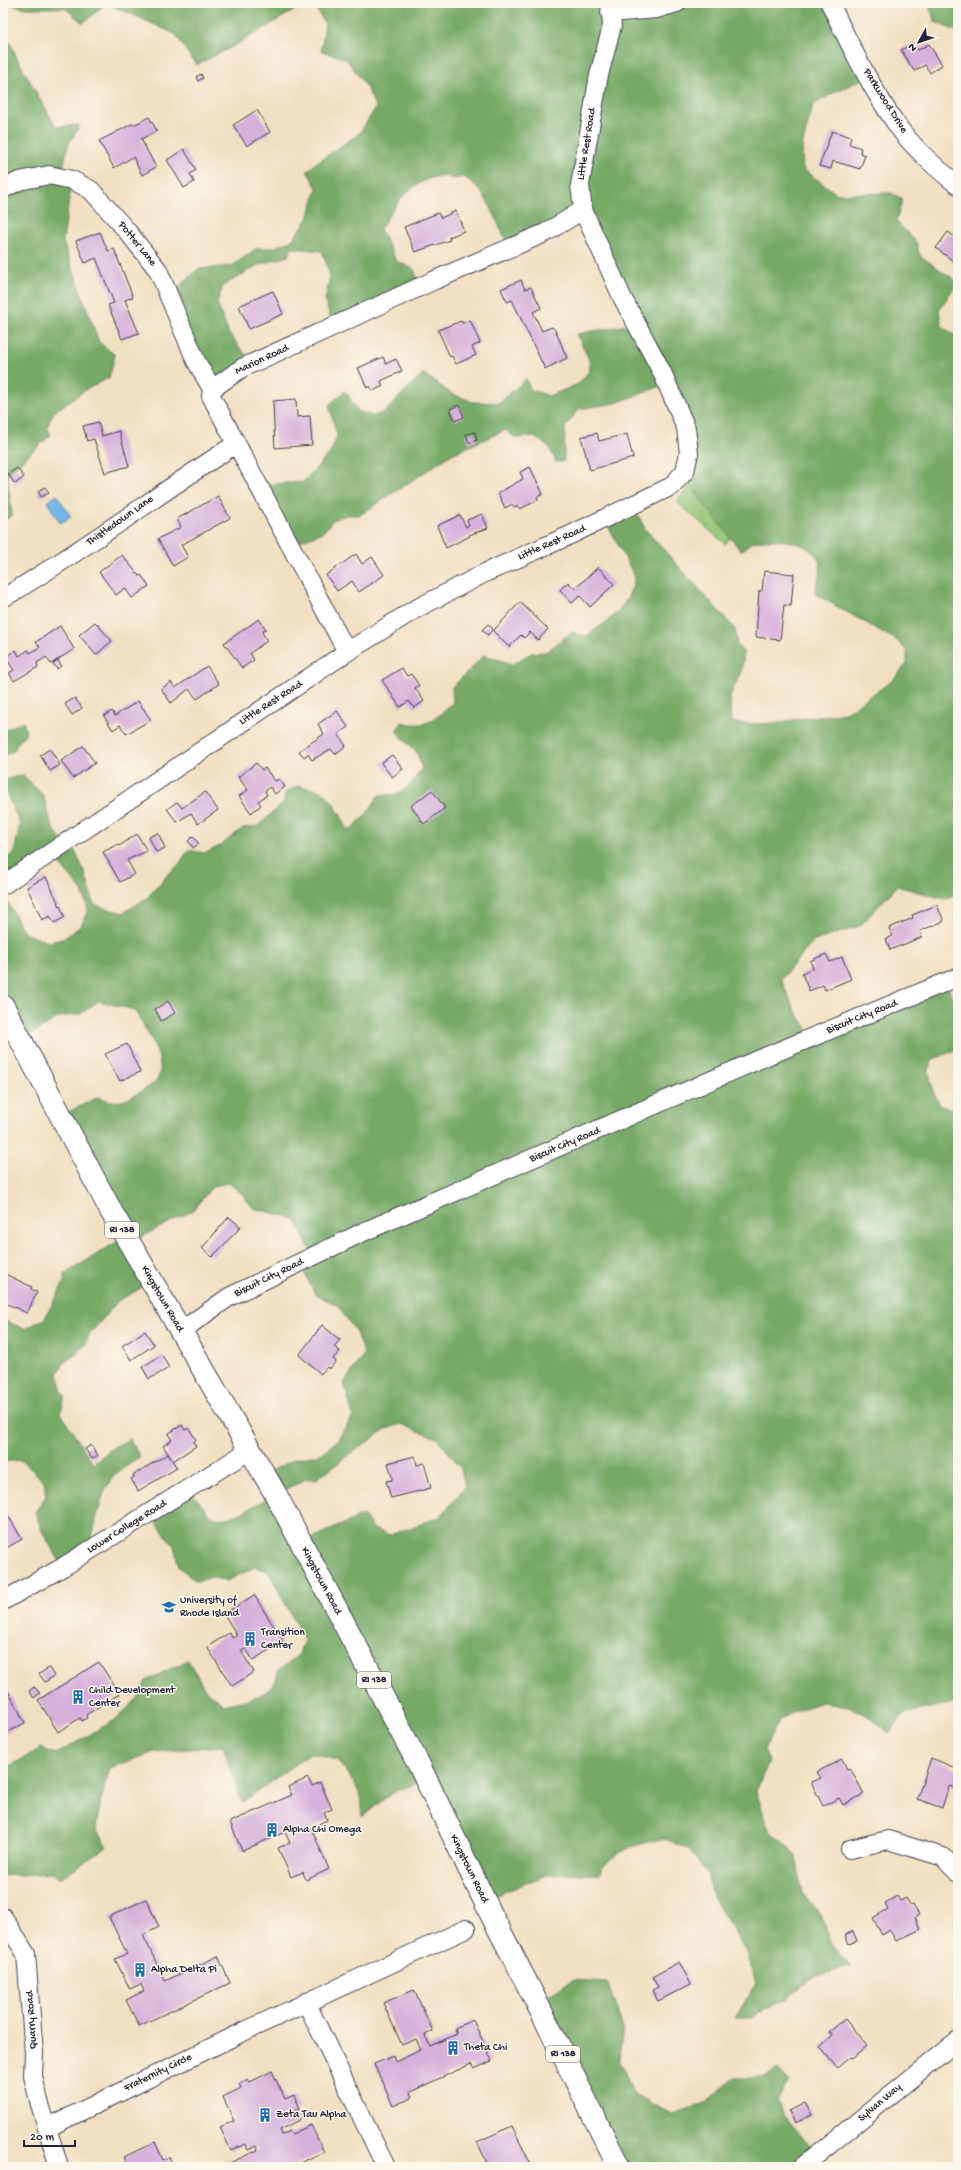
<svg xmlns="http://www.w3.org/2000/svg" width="961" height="2170" viewBox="0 0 961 2170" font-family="'Gochi Hand',sans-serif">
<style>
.green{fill:#90c373;stroke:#597257}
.forest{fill:#74a965;stroke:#4b6650;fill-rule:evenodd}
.water{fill:#71b6e7;stroke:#4a6c91}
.building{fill:#d6afda}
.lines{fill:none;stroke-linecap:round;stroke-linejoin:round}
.street-casing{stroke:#413e4f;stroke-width:20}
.primary-casing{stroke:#413e4f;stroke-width:24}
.street{stroke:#fff;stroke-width:18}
.primary{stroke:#fff;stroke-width:22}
.labels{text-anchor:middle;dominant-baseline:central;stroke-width:3;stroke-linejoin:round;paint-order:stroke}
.shield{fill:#fbf7ec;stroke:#636270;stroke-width:1}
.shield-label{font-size:10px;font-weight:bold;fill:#22223b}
.street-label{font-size:11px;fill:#22223b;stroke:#fbf7ec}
.poi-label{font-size:11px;fill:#22223b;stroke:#fbf7ec;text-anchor:start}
</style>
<rect width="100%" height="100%" fill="#fbf7ec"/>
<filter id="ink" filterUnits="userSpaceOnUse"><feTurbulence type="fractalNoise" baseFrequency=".025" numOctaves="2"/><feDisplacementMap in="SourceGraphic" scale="8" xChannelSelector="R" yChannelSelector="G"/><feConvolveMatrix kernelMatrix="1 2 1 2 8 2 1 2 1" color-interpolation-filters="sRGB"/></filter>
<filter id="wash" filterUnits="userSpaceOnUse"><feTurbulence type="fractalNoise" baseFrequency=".012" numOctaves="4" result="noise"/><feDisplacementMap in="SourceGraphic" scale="16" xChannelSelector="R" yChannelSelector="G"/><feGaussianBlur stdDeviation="0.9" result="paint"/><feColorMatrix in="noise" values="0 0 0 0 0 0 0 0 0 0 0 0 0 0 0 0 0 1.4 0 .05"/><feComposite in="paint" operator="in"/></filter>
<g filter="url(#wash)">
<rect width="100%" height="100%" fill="#f0e0c1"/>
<polygon class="green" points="725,441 776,485 725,544 677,502"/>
<g class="forest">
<path d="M4,3H608L610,10L684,3H828L867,77L837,91L813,105L802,147L803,169L837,194L891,193L903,199L896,221L916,241L920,256L958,282L939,310L942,326L958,338V893L944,899L897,886L860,926L814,941L781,979L794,1009L812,1036L947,985L958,1007V1049L934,1059L928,1069L934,1094L941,1106L958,1110V1702L903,1714L889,1733L873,1719L848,1706L822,1702L793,1712L779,1721L764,1750L769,1761L756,1791L766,1822L770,1831L795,1853L803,1893L822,1917L830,1941L852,1969L845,1967L817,1976L792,1992L787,2000L766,2008L751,2018H735L756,1983L745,1950L713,1897L707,1873L690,1851L664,1838C638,1845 612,1849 599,1874L546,1875L490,1898L430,1778L392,1793L362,1817L360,1796L356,1786L337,1760L310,1753L242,1803L223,1746L154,1752L110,1768L101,1800L96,1829L107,1847L60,1878L53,1873L3,1876V1770L41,1748L56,1754L115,1720L138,1698L146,1681L188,1660L206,1691L224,1705C245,1699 276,1698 278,1671L299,1654L304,1640L269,1572L255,1567L227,1581L211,1577L197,1582L179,1567L174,1546L150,1515L189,1490C197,1498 204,1509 212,1516C226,1527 263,1500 275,1493L267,1473L294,1459L318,1455L336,1442L353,1416L344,1383L364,1354L355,1330L337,1305L315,1294L301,1266L313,1256L295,1219L253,1208L242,1194L229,1183L213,1186L192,1211L135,1240L155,1280L118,1301L89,1335L85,1346L64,1363L58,1373L61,1389L65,1396L61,1413L93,1464L112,1448L130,1439L140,1457C132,1463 122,1468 115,1475C100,1490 95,1529 89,1550L63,1567L43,1533L35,1512L46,1496L44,1481L21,1460L3,1462V1320L25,1329L45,1318L64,1282L65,1274L126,1236L65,1114L98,1097C115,1103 122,1104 138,1093C144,1089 155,1084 158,1078C168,1060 143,1025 134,1010L99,1001L80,1014L59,1017L24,1039L3,999V893L24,933L48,942L63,939L81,926L88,909L82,891L52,855L3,885V860L14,853L20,824L3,786V780L23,775L43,795L52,826L64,845L71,842L85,873L94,905L123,913L148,897L168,874L180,864L188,850L205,853L220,846L243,828L258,826L284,802L285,793L298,786L323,791L335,805L349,831L366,815L379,795C403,797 410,786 422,768L417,753L396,731L402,722C427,729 436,719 453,702L452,687L484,655L513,664L531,653L546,652L572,632L586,636C613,618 627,609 635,577L606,522L634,508L646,530L735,629L737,645L744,653L742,669L730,696L731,721L736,723L764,724L845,713L892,681L907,664V651L896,640L815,594C816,585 821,574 820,566C819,541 769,535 751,543C747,545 744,549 741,551L683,477L688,458L664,385L616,403L579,409L565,427L564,461L556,462L549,447L533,436L516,438L505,430L452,454L360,515H347L334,519L323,532L290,545L258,485L303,482L331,452L337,435L329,405L345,391L358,411L373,416L385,412L423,373L450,393L473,402L499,403L526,379L531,390L549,396L578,384L590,370L589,359L576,334L634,324L585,216L509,248C496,222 490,193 464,177L451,179L445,175C410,180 398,201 380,229L396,261L414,269L420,287L333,327L325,300L330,276L322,251L292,248L288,256L258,265L223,286L217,303L228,332L252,363L212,390L168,297L198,269L232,266L257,248H272L291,241L308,219L317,188L307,171L316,163L360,133L376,107L364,83L346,59L321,51L325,24L314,5L295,10L234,46L196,65L175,34L107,3L83,23L65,8H25ZM401,1424L437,1438L461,1468L465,1487L440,1517L390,1535L374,1529L363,1515L306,1541L280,1493L306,1479H316L384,1430Z"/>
<polygon points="928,3 958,3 958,32 935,22"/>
<polygon points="3,27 17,58 56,127 80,125 68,145 61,178 71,185 63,242 99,342 115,355 109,378 87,389 54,412 47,427 51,435 7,474 12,514 7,520 3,512"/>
<polygon points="23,721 26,733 16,746 14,751 3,756 3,731"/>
<polygon points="574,1980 607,1982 623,2028 619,2059 634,2094 671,2114 705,2104 732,2078 762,2078 779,2069 789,2081 777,2101 793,2128 819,2155 809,2167 621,2167 542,1999"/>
</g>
<polygon class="water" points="57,495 71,517 60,523 47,502"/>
<g id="blocks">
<g class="building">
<polygon points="913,43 918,50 929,44 942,65 930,73 925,65 914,71 901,50"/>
<polygon points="201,74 203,78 198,81 196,77"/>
<polygon points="257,110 270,132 247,146 233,125"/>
<polygon points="149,117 157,131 141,139 156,167 142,175 133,157 114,168 99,141 132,124 134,125"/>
<polygon points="832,131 851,137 849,144 861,148 860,153 865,155 860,169 833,161 831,169 819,166"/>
<polygon points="184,149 196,170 190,174 194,182 184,188 167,160"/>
<polygon points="456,211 464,231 449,237 450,240 415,252 404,227 438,213 441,218"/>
<polygon points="100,232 108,251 114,249 133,297 125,300 139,333 122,339 108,305 114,303 96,258 85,263 76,241"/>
<polygon points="948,232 958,239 958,265 936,248"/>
<polygon points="521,280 525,289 531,287 541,308 533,312 542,331 552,327 555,330 567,358 545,369 512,300 507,302 501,289"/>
<polygon points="273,291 283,314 249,329 239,306"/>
<polygon points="470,320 480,343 472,347 476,355 456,364 452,356 450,357 438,330 461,321 462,323"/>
<polygon points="383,357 386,364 396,359 402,371 381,381 383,386 373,391 370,386 367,388 358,368"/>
<polygon points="296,399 297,417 310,416 312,445 275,448 273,401"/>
<polygon points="459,405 464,417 455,421 450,409"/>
<polygon points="98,422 102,436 119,431 129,466 105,473 94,439 87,441 83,426"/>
<polygon points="475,432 477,440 469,443 466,434"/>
<polygon points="597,433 599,441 627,434 633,458 590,470 581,437"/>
<polygon points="530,467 543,494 537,497 538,500 520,509 518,506 514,507 512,504 505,508 498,493 523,479 520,472"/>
<polygon points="17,468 24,477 15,484 8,474"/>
<polygon points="45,487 49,493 41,497 38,491"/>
<polygon points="218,496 230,518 181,545 188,557 173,566 158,539 181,527 177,519"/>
<polygon points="482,514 488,528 469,535 470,536 446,548 437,526 460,515 466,527 469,525 467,520"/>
<polygon points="356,554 362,564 372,557 384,575 359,592 352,581 337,591 326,575"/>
<polygon points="122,555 139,576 141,575 149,586 132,598 125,588 116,595 99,572"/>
<polygon points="598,567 614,584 590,607 580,596 572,603 560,590 568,582 575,589"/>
<polygon points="764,571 794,574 791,606 784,605 780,640 756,637 759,591 762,591"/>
<polygon points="520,602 548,629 538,640 530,632 524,638 521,635 509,647 493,631"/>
<polygon points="259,619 266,629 262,632 267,641 250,653 254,660 242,668 224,643"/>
<polygon points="95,622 112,641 96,655 79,635"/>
<polygon points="488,624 493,629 488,635 482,630"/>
<polygon points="60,626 74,649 51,664 46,657 37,663 38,667 14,681 9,673 14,670 5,657 16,650 19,656 28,650 30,653 40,647 36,642"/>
<polygon points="58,660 61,666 57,669 53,664"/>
<polygon points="207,666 219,684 197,699 189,689 171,703 161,689 171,682 175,688"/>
<polygon points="402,668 407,676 411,674 419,685 415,688 424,701 414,708 409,701 400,707 382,680"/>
<polygon points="75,698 82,708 72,715 65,704"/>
<polygon points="138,701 151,720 126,734 120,725 113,730 104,716 112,711 115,716"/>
<polygon points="337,711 348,727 338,734 346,746 335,754 331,749 312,760 308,754 304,757 299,751 324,734 318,724"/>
<polygon points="83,746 95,763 73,778 61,761"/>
<polygon points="50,749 60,765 50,771 40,755"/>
<polygon points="392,755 403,769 392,777 381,763"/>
<polygon points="256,763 262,770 265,768 275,781 279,779 285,787 275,794 270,787 265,791 267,795 258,801 261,805 251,813 239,796 248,790 238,777"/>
<polygon points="432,790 445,808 424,824 411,806"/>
<polygon points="205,792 218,810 198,824 191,813 177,822 167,809 177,802 182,808"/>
<polygon points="158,833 165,848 156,852 149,837"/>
<polygon points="137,834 147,851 127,860 135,874 120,882 103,852 118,844 119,846"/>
<polygon points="193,836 199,844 193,848 188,841"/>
<polygon points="46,877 65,917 54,923 50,916 42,920 27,887"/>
<polygon points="937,905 944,921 920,931 922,937 890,950 886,939 893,936 889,928 913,918 912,915"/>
<polygon points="826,954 830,962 842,957 851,979 825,990 823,985 809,991 802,973 813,968 810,961"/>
<polygon points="168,1001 175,1013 161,1021 155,1009"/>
<polygon points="127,1044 140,1072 120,1081 105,1054"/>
<polygon points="229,1217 241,1227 212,1257 202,1248"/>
<polygon points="5,1274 32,1287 31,1289 37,1292 27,1313 3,1302 3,1277"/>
<polygon points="322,1325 340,1340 334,1347 340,1351 333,1359 336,1361 330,1369 327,1367 321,1374 299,1355"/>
<polygon points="145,1331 154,1345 131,1360 122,1346"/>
<polygon points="162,1355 169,1368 149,1379 142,1367"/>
<polygon points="182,1425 185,1430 189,1428 196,1440 193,1442 196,1446 173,1461 163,1446 172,1440 168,1434"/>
<polygon points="91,1445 98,1455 92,1459 85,1449"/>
<polygon points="168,1454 177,1468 138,1491 131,1479 134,1477 133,1475"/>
<polygon points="415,1456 417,1465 424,1463 431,1488 391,1498 386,1481 392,1480 392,1477 388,1463"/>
<polygon points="7,1514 22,1539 3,1550 3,1516"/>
<polygon points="254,1595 283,1641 253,1660 246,1649 241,1651 254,1672 232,1686 207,1647 229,1633 233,1638 237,1635 224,1614"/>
<polygon points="99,1662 119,1694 86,1715 87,1718 82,1721 80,1718 58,1732 38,1700"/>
<polygon points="49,1668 54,1676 45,1682 39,1674"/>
<polygon points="34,1687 40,1693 34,1698 29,1691"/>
<polygon points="8,1691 25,1723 3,1734 3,1694"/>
<polygon points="931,1758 958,1769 958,1789 949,1786 942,1808 917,1799"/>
<polygon points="842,1759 847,1769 850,1768 864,1794 843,1805 839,1798 823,1806 811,1782 821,1778 817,1772"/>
<polygon points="308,1778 312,1786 320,1782 332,1809 324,1813 327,1820 311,1828 329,1869 306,1880 303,1872 291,1877 278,1848 290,1843 285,1832 242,1851 230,1822 292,1795 288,1787"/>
<polygon points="897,1896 900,1901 906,1898 911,1906 913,1905 919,1915 915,1917 921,1929 896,1941 890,1930 882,1935 873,1918 888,1909 885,1903"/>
<polygon points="146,1899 159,1927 143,1935 165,1981 218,1956 230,1983 139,2026 126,2000 144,1991 141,1984 130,1989 115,1959 127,1954 109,1917"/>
<polygon points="853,1931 857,1941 849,1944 845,1935"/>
<polygon points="679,1962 691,1984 658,2001 652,1990 658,1987 652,1977"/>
<polygon points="414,1990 433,2031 425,2035 430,2046 457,2034 455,2028 473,2020 492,2061 474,2069 471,2064 410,2092 412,2098 393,2106 374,2064 393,2056 395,2062 421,2050 416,2039 402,2045 383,2003"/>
<polygon points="845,2019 867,2046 852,2059 850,2057 837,2068 820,2047 832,2036 829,2032"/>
<polygon points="272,2071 285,2099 294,2095 300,2108 295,2110 300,2120 280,2130 282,2135 290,2131 292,2134 311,2125 324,2152 291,2167 221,2167 258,2150 256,2146 248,2150 245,2144 231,2151 220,2127 234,2121 223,2097 241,2088 239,2084 248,2079 250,2082"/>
<polygon points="805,2103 812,2115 795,2123 789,2111"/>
<polygon points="512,2126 532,2167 489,2167 477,2142"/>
<polygon points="155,2142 163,2160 169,2157 173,2167 129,2167 124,2157"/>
</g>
</g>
</g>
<g filter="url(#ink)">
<use href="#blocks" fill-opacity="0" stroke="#413e4f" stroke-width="1"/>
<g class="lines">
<defs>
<g id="street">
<path d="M830,3C850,46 872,90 899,128C913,147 939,171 958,185"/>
<polyline points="610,13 657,9 677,3"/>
<polyline points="3,189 19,181 49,175 72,180 91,190 127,231 158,270 196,361 212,389"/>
<path d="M3,598C83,551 158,494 236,444"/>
<polyline points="347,652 211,396 212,389 242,368 435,280 545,233 583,210"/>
<polyline points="3,885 347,652 414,610 487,572 566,537 672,486 685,471 689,453 686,428 662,372 622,297 583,210 580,185 599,75 612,26 610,3"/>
<polyline points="181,1331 229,1297 361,1233 767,1056 958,977"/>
<polyline points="3,1601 63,1567 250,1450"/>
<polyline points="850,1849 888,1840 943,1857 958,1873"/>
<polyline points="3,1917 26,1954 34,2053 33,2076 39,2101 59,2167"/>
<polyline points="306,2002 386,2167"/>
<polyline points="47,2128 243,2032 466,1929"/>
<polyline points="802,2167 958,2040"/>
</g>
<polyline id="primary" points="3,1006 111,1211 275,1493 419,1765 491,1914 536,2001 619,2167"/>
</defs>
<use href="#street" class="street-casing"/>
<use href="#primary" class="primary-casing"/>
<use href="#street" class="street"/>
<use href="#primary" class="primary"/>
</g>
</g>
<defs>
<symbol id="university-bare" viewBox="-9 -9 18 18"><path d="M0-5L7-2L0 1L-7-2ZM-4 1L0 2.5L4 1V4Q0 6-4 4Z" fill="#1f6fb2" stroke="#fbf7ec" stroke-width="2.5" paint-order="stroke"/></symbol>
<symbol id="building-bare" viewBox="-9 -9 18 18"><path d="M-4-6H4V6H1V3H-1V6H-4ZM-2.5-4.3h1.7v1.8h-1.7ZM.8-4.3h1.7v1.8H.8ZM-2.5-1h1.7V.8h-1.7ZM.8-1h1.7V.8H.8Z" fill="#1f6fb2" stroke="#fbf7ec" stroke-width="2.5" paint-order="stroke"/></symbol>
</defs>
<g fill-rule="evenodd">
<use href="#university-bare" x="159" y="1597" width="20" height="20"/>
<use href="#building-bare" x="240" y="1629" width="20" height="20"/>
<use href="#building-bare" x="68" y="1687" width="20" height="20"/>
<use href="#building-bare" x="262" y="1820" width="20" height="20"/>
<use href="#building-bare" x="130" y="1960" width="20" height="20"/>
<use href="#building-bare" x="443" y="2038" width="20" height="20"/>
<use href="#building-bare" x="255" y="2105" width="20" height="20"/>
</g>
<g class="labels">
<g class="shield">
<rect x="105" y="1222" width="34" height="16" rx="3"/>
<rect x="357" y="1672" width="34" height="16" rx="3"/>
<rect x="546" y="2046" width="34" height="16" rx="3"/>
</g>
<g class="shield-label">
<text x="122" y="1230">RI 138</text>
<text x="374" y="1680">RI 138</text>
<text x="563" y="2054">RI 138</text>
</g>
<g class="street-label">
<text transform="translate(885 101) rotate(58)">Parkwood Drive</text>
<text transform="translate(587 144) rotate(-81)">Little Rest Road</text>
<text transform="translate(137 244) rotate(51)">Potter Lane</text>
<text transform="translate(262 360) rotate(-25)">Marion Road</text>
<text transform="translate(120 521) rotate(-35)">Thistledown Lane</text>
<text transform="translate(552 543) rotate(-24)">Little Rest Road</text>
<text transform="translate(271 703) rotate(-33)">Little Rest Road</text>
<text transform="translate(862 1017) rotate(-22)">Biscuit City Road</text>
<text transform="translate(565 1145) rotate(-23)">Biscuit City Road</text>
<text transform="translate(269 1278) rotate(-26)">Biscuit City Road</text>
<text transform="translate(162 1299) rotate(60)">Kingstown Road</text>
<text transform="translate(127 1527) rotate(-32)">Lower College Road</text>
<text transform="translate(321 1581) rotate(62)">Kingstown Road</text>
<text transform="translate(469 1869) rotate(64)">Kingstown Road</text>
<text transform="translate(32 2020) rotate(-94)">Quarry Road</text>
<text transform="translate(158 2073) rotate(-26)">Fraternity Circle</text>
<text transform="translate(880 2103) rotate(-40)">Sylvan Way</text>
</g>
<g class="poi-label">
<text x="180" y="1601">University of<tspan x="180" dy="13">Rhode Island</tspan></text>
<text x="261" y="1633">Transition<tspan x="261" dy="13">Center</tspan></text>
<text x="89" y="1691">Child Development<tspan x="89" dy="13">Center</tspan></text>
<text x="283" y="1830">Alpha Chi Omega</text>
<text x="151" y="1970">Alpha Delta Pi</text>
<text x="464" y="2048">Theta Chi</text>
<text x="276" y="2115">Zeta Tau Alpha</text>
</g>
</g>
<rect width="961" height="2170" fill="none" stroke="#fbf7ec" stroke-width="16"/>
<g transform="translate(919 42) rotate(230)" stroke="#fbf7ec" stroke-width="3" paint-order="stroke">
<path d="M0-3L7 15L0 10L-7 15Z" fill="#22223b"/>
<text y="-6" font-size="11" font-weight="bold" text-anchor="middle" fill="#22223b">N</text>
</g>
<path d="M24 2140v6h51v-6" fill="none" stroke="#22223b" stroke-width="2"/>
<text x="30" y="2140" font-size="12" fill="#22223b" stroke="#fbf7ec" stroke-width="3" paint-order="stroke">20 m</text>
</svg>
